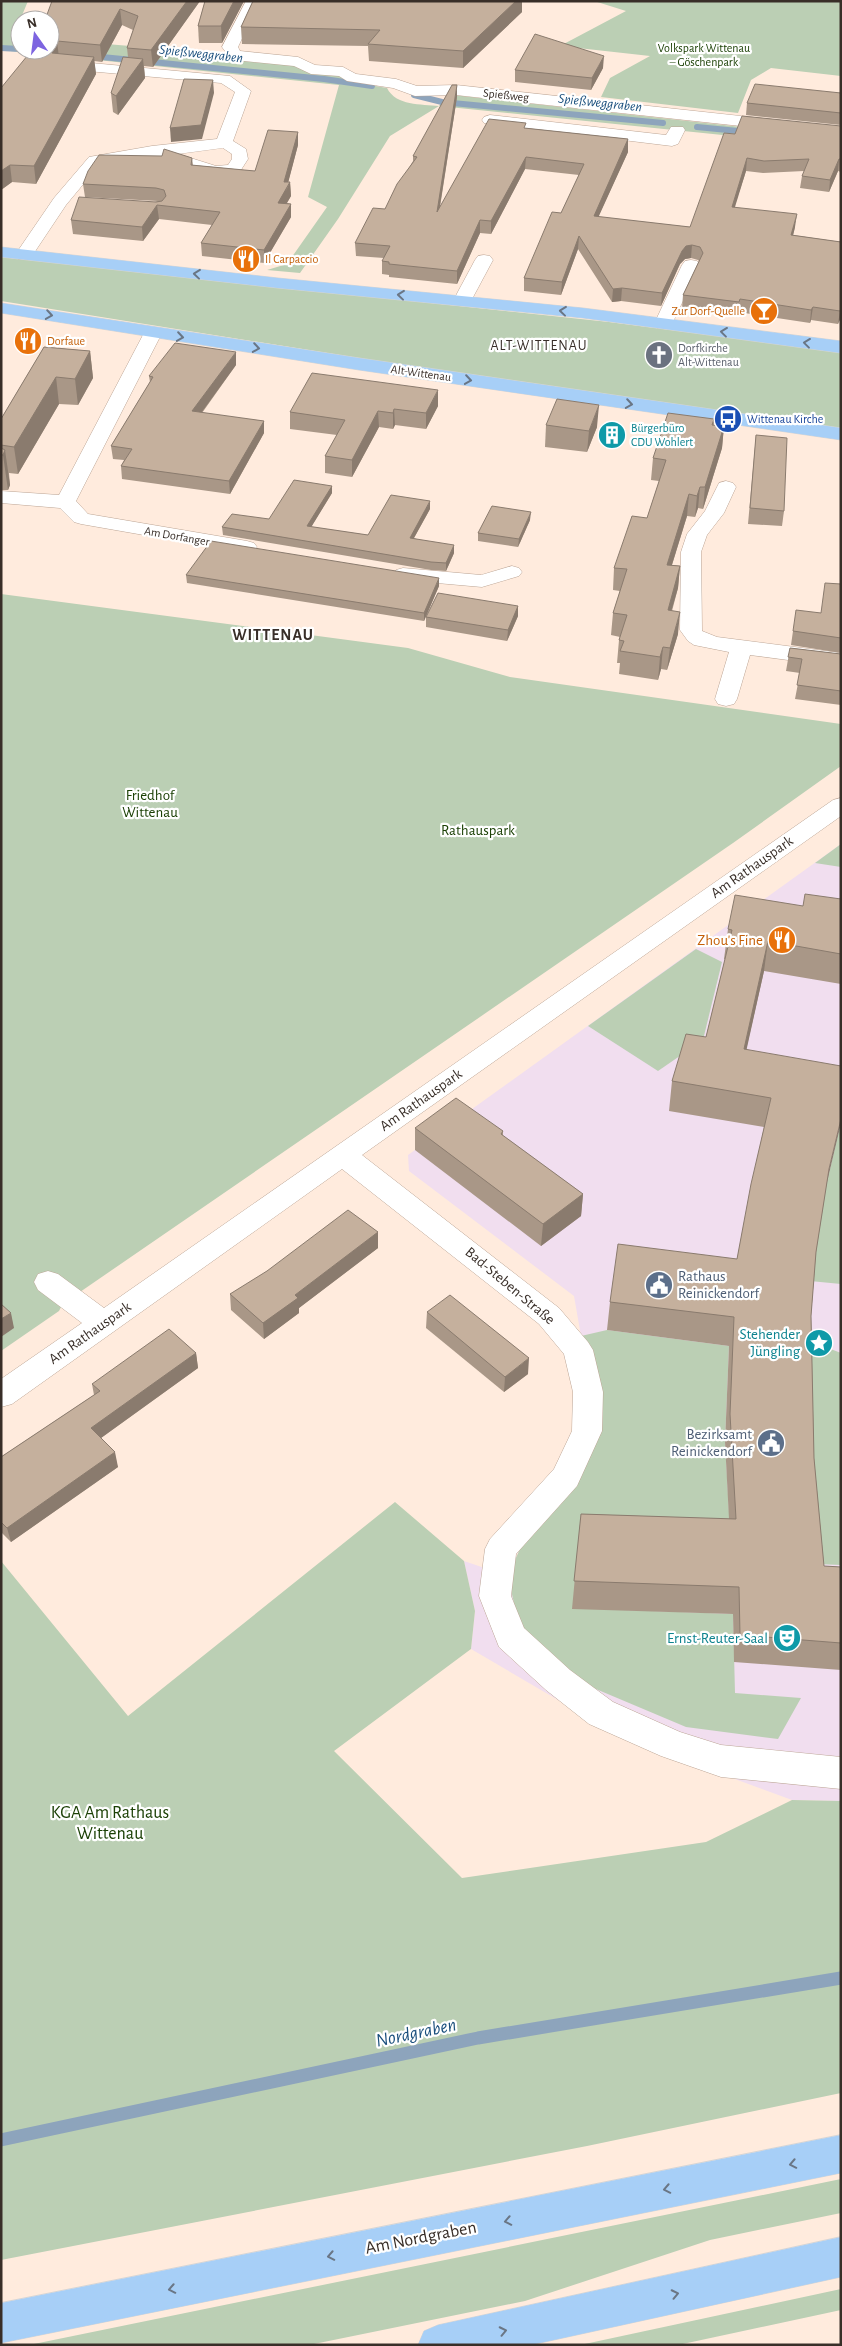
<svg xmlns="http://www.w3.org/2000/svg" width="842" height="2346" viewBox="0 0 842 2346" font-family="'Alegreya Sans',sans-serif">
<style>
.commercial{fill:#f1deef}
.green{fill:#bbcfb4}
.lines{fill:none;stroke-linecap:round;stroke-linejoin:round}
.stream-far1{stroke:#8da4bc;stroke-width:6}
.stream{stroke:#8da4bc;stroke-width:13}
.minor-casing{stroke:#bca595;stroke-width:1}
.major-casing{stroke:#d7d5d4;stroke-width:1}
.minor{fill:#fff;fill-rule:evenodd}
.major{fill:#a7cff7;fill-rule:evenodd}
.wall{fill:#a99787}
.shaded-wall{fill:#8a7b6e}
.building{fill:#c5b09d;stroke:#8a7b6e}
.oneway{stroke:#6a7685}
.labels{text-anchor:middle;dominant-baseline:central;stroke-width:4.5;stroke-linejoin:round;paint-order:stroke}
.far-park-label{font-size:12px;fill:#1b4005;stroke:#fff}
.far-street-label{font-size:12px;fill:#382e28;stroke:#fff}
.far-food-label{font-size:12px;fill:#c56008;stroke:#fff;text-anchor:start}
.far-worship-label{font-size:12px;fill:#5b616d;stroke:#fff;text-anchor:start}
.far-transit-label{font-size:12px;fill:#164399;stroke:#fff;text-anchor:start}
.far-culture-label{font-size:12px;fill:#0d838f;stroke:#fff;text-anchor:start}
.far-water-label{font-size:14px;font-style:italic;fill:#1a4f7d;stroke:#fff}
.far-neighbourhood-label{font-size:14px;letter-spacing:1px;fill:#382e28;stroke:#fff}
.park-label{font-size:15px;fill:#1b4005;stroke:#fff}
.street-label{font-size:15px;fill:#382e28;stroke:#fff}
.food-label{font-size:15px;fill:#c56008;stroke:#fff;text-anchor:end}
.service-label{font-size:15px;fill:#4e5e75;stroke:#fff;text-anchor:start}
.culture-label{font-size:15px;fill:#0d838f;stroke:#fff;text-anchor:end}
.far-district-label{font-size:16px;font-weight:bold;letter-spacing:1px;fill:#382e28;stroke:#fff}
.near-park-label{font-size:18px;fill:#1b4005;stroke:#fff}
.near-street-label{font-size:18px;fill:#382e28;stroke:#fff}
.near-water-label{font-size:19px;font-style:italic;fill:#1a4f7d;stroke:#fff}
</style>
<rect width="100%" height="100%" fill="#ffebdd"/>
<polygon class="commercial" points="841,844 841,1801 792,1800 623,1738 471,1649 475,1611 464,1561 508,1576 523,1542 585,1467 581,1336 574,1296 409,1171 408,1155"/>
<g class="green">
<path d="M1,1H28L13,37L20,38V50H50L94,43L215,53L218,57L293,65L338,74L347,81L387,88C396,106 421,104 439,106L446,97L453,95L841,138V147L439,106L390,136L338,219L300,273L267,270L287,264L327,207L308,197L339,85L1,50Z"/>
<polygon points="594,1 841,1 841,76 771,68 751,80 738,113 601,97 610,78 650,56 560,46 626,11"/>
<polygon points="1,257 609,322 841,352 841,428 515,383 1,301"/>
<polygon points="1,594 408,648 510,677 841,724 841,766 733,843 80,1292 66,1297 59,1311 1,1351"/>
<polygon points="841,844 841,867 815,863"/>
<polygon points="696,949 722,962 703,1040 658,1071 588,1026"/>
<polygon points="841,1122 841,1284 810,1281 823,1199"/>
<polygon points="607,1330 729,1346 725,1442 731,1547 572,1608 733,1614 735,1693 801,1698 778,1739 686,1727 584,1684 530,1640 517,1617 508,1576 523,1542 585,1467 581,1336"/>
<polygon points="805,1345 828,1348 841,1353 841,1565 815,1564"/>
<polygon points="395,1502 464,1561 475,1611 471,1649 334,1751 462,1878 706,1842 792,1800 841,1801 841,2093 587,2146 1,2260 1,1561 128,1716"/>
<polygon points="841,2179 841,2213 710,2240 525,2301 309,2345 29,2345"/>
<polygon points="841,2289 841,2310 678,2345 580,2345"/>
</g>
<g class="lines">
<g class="stream-far1">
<polyline points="1,48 20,49"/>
<polyline points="26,50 46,52"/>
<polyline points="92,56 324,79 372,86"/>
<polyline points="414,95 442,102 663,123"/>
<polyline points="697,127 748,132"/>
</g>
<polyline class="stream" points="1,2140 478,2038 841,1978"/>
<defs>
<g id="minor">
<polygon points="246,1 260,1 238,47 240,51 298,57 315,65 343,67 356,74 396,79 417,86 456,85 841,127 841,137 456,95 415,96 393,88 347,81 339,76 311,74 294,66 235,60 230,58 222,47"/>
<path d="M59,60L230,76L251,91L233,141L246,149L248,159L239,173L215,176L154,157L100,164L66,205L30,259H18L15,255L54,198L89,157L152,146L217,139L235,92L221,83L54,68L51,65L54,62ZM223,148L232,154V159L228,165L216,166L178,154Z"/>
<polygon points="490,115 666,135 671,127 683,127 685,130 678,144 672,146 484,123 482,120 484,117"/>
<polygon points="484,255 490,256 493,260 471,301 468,305 456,305 453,301 475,260 478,256"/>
<polygon points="691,260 697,261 700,265 672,324 669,328 657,328 654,324 682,265 685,261"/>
<polygon points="153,328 159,329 162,333 76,501 88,514 247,541 254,543 257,547 254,551 247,553 81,524 74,522 60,508 1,503 1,491 59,495 144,333 147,329"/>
<polygon points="726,481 733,483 736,487 724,513 707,535 701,552 702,631 717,637 841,653 841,667 750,655 737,699 734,704 726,706 718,704 715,699 729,652 694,645 688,641 680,630 681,552 687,534 705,511 719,483"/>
<polygon points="512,566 519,568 522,572 519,576 482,587 403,580 396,578 393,574 396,570 403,568 481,575"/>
<polygon points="841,798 841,816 362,1155 559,1308 588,1342 593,1350 603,1392 602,1431 577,1486 516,1554 511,1596 524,1628 570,1670 613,1702 680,1732 721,1745 841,1757 841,1789 721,1777 661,1756 589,1724 546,1690 499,1647 479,1596 485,1549 490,1539 554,1469 572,1431 573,1392 564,1354 539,1324 342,1169 12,1404 1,1407 1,1379 82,1323 38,1290 34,1282 38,1274 48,1271 58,1274 104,1308 833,800"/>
</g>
<g id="major">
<polygon points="1,247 278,278 583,308 841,341 841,353 583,318 278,288 1,257"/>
<polygon points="1,303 359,358 841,428 841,440 359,370 1,313"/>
<polygon points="841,2135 841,2173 1,2343 1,2303"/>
<polygon points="841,2237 841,2277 531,2345 418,2345 424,2331 438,2325"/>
</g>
</defs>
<use href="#minor" class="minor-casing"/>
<use href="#major" class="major-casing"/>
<use href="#minor" class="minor"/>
<use href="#major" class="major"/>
</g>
<g class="wall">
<polygon points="52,1 200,1 153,67 144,66 145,78 118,115 113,112 111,93 128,57 127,48 133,30 122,25 102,62 94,61 96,74 36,184 12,182 1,190 1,88 50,50"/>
<polygon points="205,1 244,1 222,43 199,43 198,26"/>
<polygon points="253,1 522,1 522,12 463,68 369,61 368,46 242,44 241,27"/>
<polygon points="603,68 591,90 515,82 515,70"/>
<polygon points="841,93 841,125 746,115 747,103"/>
<polygon points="457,97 440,207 526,128 628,139 628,152 598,217 690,227 735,134 841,126 841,172 838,171 829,192 800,188 802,176 804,171 763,173 746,171 734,208 795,227 793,235 841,242 841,317 838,324 811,320 810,323 738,312 738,315 682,308 683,295 699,261 698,260 691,258 685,259 680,264 661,306 621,301 612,302 578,249 561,295 524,291 524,278 561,213 579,175 525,169 491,234 480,233 457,284 389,277 389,275 382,274 382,261 384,258 356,256 355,243 385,209 413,161 413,156"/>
<polygon points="298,132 298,145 288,182 290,182 291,196 287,203 291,204 291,217 264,263 202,256 201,243 212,225 159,219 143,241 73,234 71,220 158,201 85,197 83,184 192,158 193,165 255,171"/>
<polygon points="44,347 90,351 93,378 78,405 59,404 18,474 9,473 10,485 8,490 1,490 1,419"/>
<polygon points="236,365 202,413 264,421 264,433 230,494 122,479 121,466 124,460 113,459 111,446 150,382 149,376"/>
<polygon points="438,406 426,429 395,425 393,429 379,427 352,477 325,473 325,456 337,435 290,429 290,412"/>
<polygon points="714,419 714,425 724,426 722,448 703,509 698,508 695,517 687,516 672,565 680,566 678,588 672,611 678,634 667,670 661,669 658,680 619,674 620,663 617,663 619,640 620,637 611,635 613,613 620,591 613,590 614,568 647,518 659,481 651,480 653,458"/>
<polygon points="546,425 597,427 587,452 545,447"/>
<polygon points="756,435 784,511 782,526 748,524"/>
<polygon points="332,486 332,493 311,527 368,535 430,509 414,538 454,553 446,571 431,570 223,535 222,527 269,519"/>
<polygon points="530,520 518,547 478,541 478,533"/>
<polygon points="186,575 439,586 424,621 187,583"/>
<polygon points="841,584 841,653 791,645 793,631 821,613"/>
<polygon points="518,606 518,616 507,641 426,627 426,617"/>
<polygon points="790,648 841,654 841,705 795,699 800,673 786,671"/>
<polygon points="841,899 841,984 764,971 746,1050 827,1181 816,1252 811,1316 814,1458 824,1566 841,1567 841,1670 734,1662 733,1614 572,1609 581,1514 729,1519 725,1442 729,1346 607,1330 610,1302 737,1259 764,1127 669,1111 672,1081 706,1037 725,959 724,959 728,929 803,906"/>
<polygon points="415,1128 503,1131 503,1136 583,1194 581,1216 541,1246 415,1150"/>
<polygon points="378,1232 378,1248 299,1308 299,1313 264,1339 231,1310 230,1294"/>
<polygon points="427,1312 528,1374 504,1392 426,1328"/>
<polygon points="196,1353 198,1368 101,1438 118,1467 11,1542 1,1532 1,1457 94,1395 92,1384"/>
</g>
<g class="shaded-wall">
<polygon points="187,1 200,1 153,67 151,50"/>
<polygon points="234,1 244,1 222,43 221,26"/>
<polygon points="516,1 522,1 522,12 463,68 463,51"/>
<polygon points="120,9 122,25 102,62 100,45"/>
<polygon points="57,41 59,58 50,64 50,46"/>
<polygon points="604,56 603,68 591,90 592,78"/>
<polygon points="94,57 96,74 36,184 34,166"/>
<polygon points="143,59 145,78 118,115 116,96"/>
<polygon points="213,80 214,93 202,139 171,142 170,128"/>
<polygon points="457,85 457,97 437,224 437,212"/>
<polygon points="298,132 298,145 286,191 290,182 291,196 279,216 278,203"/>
<polygon points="628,139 628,152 593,229 594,216"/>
<polygon points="526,157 525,169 491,234 491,221"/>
<polygon points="747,158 746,171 731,220 732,207"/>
<polygon points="839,159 838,171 829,192 830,180"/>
<polygon points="10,165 12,182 1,190 1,171"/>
<polygon points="291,204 291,217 264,263 264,250"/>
<polygon points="157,205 159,219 143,241 142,227"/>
<polygon points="797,214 795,227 790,248 791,235"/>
<polygon points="480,220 480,233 457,284 457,271"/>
<polygon points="579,236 578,249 561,295 562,282"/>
<polygon points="692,245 691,258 685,259 680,264 661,306 662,293 682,251 686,246"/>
<polygon points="622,288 621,301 612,302 613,289"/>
<polygon points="813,307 811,320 810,323 811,310"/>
<polygon points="841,309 841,317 838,324 840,311"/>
<polygon points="90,351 93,378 78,405 75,379"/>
<polygon points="236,352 236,365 193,424 192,411"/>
<polygon points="56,377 59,404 18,474 14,447"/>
<polygon points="438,390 438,406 426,429 426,413"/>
<polygon points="599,405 597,427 587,452 589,431"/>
<polygon points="394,409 395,425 393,429 393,413"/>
<polygon points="378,411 379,427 352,477 352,460"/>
<polygon points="264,421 264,433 230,494 229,481"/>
<polygon points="724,426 722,448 703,509 705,487"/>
<polygon points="5,450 10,485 8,490 3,455"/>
<polygon points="332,486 332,493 307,534 307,526"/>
<polygon points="700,487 698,508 695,517 697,496"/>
<polygon points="689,494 687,516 665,587 667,565"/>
<polygon points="430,501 430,509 410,545 410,538"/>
<polygon points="531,512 530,520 518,547 519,539"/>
<polygon points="454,545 454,553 446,571 446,563"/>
<polygon points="680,566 678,588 665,632 668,610"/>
<polygon points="439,578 439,586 424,621 424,613"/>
<polygon points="518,606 518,616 507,641 508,630"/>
<polygon points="680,612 678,634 667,670 670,648"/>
<polygon points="663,647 661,669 658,680 660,657"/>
<polygon points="768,941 764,971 740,1079 744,1049"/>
<polygon points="841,1119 841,1123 823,1199 829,1169"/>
<polygon points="583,1194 581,1216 541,1246 543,1224"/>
<polygon points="378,1232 378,1248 299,1308 299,1313 264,1339 263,1323 295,1295"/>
<polygon points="11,1313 14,1328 1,1337 1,1319"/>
<polygon points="196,1353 198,1368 94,1443 91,1428"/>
<polygon points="529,1358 528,1374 504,1392 505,1377"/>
<polygon points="115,1452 118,1467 11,1542 7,1528"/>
</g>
<g class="building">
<polygon points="52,1 187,1 151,50 127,48 138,16 120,9 100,45 57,41 50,46 50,20 45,20"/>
<polygon points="205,1 234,1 221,26 198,26"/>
<polygon points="253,1 516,1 463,51 368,44 380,30 241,27"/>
<polygon points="535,34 604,56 592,78 515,70"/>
<polygon points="32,50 50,50 52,53 94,57 34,166 10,165 1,171 1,88"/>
<polygon points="123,57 143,59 116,96 111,93"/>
<polygon points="184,79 213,80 201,125 170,128"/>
<polygon points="755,84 841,93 841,113 747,103"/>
<polygon points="452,85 457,85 437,212 489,119 526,123 524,128 628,139 594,216 690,227 724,133 735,134 742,116 841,126 841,159 839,159 830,180 802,176 809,159 764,161 747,158 732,207 797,214 791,235 841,242 841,309 840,311 813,307 811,310 740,299 739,302 683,295 703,253 700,247 692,245 686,246 682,251 662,293 622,288 613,289 579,236 562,282 524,278 552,212 561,213 584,164 526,157 491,221 480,220 457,271 389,264 389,262 382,261 390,246 355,243 373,208 385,209 397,184 417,157 413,156"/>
<polygon points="268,130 298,132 284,182 290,182 278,203 291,204 264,250 201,243 220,212 157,205 142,227 71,220 79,197 156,202 162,201 166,196 164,190 156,188 83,184 88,171 99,155 162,156 164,149 192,158 191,165 255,171"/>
<polygon points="175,343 236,352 192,411 264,421 229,481 121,466 132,449 111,446 153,377 149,376"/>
<polygon points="44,347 90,351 75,379 56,377 14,447 1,445 1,419"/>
<polygon points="312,373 438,390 426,413 394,409 393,413 378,411 352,460 325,456 345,420 290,412"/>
<polygon points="557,399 599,405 589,431 546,425"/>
<polygon points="668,413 714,419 712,425 724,426 705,487 700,487 697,496 689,494 667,565 680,566 668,610 680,612 670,648 663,647 660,657 620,651 624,641 619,640 627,615 613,613 627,569 614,568 632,516 647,518 666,460 653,458"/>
<polygon points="756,435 787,438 784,511 750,508"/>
<polygon points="1,448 5,450 3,455 1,455"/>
<polygon points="294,480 332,486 307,526 368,535 391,495 430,501 410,538 454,545 446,563 431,562 222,527 232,514 269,519"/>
<polygon points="492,506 531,512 519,539 478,533"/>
<polygon points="211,541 439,578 424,613 186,575"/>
<polygon points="825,583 841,584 841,638 793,631 796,610 821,613"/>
<polygon points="438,593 518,606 508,630 426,617"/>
<polygon points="790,648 841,654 841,691 797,685 802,659 788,657"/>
<polygon points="805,894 841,899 841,954 768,941 744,1049 841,1066 841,1119 829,1169 816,1252 811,1316 814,1458 824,1566 841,1567 841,1643 740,1635 739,1587 574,1581 581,1514 736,1519 730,1414 734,1317 610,1302 618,1244 737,1259 751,1184 771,1098 672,1081 686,1034 706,1037 732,930 728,929 735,895 803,906"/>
<polygon points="456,1098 503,1131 501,1134 583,1194 543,1224 415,1128"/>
<polygon points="348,1210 378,1232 295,1295 298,1298 263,1323 230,1294 267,1271"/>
<polygon points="450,1295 529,1358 505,1377 427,1312"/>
<polygon points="1,1304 11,1313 1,1319"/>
<polygon points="169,1329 196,1353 91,1428 115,1452 7,1528 1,1522 1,1457 100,1391 92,1384"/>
</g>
<defs><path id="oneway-chevron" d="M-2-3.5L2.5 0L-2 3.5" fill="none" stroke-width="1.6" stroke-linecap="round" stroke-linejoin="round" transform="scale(1.25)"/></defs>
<g class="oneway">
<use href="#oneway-chevron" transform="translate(197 274) rotate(-174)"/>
<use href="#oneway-chevron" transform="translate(401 295) rotate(-174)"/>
<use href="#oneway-chevron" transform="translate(563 311) rotate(-174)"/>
<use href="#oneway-chevron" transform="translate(49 315) rotate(9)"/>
<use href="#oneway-chevron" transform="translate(724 332) rotate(-173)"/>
<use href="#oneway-chevron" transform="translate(180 337) rotate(8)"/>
<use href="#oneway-chevron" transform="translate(807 343) rotate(-173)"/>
<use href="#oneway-chevron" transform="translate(256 348) rotate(9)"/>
<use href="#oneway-chevron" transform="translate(468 380) rotate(8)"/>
<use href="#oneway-chevron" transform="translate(629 404) rotate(9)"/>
<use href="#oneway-chevron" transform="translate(793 2164) rotate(169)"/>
<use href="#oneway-chevron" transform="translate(667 2189) rotate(169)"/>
<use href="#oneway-chevron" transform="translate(508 2221) rotate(169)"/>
<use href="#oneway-chevron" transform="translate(331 2256) rotate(169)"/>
<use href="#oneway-chevron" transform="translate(172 2289) rotate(169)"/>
<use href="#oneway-chevron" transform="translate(675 2294) rotate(-12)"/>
<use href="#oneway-chevron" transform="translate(503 2331) rotate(-12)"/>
</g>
<defs>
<symbol id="restaurant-disc" viewBox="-11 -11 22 22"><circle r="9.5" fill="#e8710a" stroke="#fff"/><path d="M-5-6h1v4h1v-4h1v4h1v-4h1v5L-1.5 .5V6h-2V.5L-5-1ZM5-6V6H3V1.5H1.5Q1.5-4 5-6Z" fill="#fff"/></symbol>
<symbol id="bar-disc" viewBox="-11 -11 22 22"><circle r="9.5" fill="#e8710a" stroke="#fff"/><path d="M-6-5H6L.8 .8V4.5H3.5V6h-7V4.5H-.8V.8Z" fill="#fff"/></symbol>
<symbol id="church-disc" viewBox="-11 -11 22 22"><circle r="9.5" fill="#6b7280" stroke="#fff"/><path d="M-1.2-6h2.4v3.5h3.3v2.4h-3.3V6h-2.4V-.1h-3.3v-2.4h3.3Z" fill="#fff"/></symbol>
<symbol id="bus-disc" viewBox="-11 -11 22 22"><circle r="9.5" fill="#1a4fb4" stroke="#fff"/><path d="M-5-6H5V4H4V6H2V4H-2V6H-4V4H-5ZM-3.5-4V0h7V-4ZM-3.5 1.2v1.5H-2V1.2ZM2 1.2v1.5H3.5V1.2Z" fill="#fff"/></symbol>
<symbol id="building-disc" viewBox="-11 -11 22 22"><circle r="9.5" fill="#0f9aa8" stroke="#fff"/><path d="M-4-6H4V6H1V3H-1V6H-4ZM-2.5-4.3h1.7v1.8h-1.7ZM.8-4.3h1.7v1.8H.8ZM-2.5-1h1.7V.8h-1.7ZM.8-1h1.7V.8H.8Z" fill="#fff"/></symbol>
<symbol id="civic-disc" viewBox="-11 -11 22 22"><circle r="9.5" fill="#5c6f8a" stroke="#fff"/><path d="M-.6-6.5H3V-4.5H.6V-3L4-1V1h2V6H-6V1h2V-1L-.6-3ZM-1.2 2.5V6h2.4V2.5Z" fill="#fff"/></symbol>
<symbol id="sight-disc" viewBox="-11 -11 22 22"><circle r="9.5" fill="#0f9aa8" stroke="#fff"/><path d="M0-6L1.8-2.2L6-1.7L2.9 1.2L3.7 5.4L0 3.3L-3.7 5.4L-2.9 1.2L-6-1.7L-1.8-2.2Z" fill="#fff"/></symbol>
<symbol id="theatre-disc" viewBox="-11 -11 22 22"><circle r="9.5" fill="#0f9aa8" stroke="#fff"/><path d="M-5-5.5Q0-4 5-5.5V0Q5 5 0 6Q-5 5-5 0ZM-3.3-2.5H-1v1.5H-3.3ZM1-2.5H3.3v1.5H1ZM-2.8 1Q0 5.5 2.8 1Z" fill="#fff"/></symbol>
</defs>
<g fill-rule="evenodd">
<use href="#restaurant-disc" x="230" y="243" width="32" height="32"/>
<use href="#bar-disc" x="748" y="295" width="32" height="32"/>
<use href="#restaurant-disc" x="12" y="325" width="32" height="32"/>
<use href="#church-disc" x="643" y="339" width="32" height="32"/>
<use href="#bus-disc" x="712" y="403" width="32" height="32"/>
<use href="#building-disc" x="596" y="419" width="32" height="32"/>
<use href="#restaurant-disc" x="766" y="924" width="32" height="32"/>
<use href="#civic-disc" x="643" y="1269" width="32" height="32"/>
<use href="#sight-disc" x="803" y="1327" width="32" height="32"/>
<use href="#civic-disc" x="755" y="1427" width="32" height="32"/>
<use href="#theatre-disc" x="771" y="1622" width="32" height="32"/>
</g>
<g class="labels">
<g class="far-park-label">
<text x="704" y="48">Volkspark Wittenau<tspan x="704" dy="14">– Göschenpark</tspan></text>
</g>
<g class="far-street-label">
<text transform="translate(506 95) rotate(6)">Spießweg</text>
<text transform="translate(421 373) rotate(8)">Alt-Wittenau</text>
<text transform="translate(177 536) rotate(10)">Am Dorfanger</text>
</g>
<g class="far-food-label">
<text x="265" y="259">Il Carpaccio</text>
<text x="745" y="311" text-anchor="end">Zur Dorf-Quelle</text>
<text x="47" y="341">Dorfaue</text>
</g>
<g class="far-worship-label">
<text x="678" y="348">Dorfkirche<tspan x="678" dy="14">Alt-Wittenau</tspan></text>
</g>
<g class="far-transit-label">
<text x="747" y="419">Wittenau Kirche</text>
</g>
<g class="far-culture-label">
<text x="631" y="428">Bürgerbüro<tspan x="631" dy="14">CDU Wohlert</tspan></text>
</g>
<g class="far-water-label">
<text transform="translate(201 54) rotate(6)">Spießweggraben</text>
<text transform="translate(600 103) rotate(6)">Spießweggraben</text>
</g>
<g class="far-neighbourhood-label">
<text x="539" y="346">ALT-WITTENAU</text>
</g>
<g class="park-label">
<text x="150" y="795">Friedhof<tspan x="150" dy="17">Wittenau</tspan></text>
<text x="478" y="830">Rathauspark</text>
</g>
<g class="street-label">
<text transform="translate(752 867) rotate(-35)">Am Rathauspark</text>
<text transform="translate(421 1100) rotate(-35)">Am Rathauspark</text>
<text transform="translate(510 1286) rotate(40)">Bad-Steben-Straße</text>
<text transform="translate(90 1333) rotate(-35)">Am Rathauspark</text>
</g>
<g class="food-label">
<text x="763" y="940">Zhou's Fine</text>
</g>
<g class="service-label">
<text x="678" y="1276">Rathaus<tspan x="678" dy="17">Reinickendorf</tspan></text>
<text x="752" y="1434" text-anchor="end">Bezirksamt<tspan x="752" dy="17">Reinickendorf</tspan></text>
</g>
<g class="culture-label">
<text x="800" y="1334">Stehender<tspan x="800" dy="17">Jüngling</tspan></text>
<text x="768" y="1638">Ernst-Reuter-Saal</text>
</g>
<g class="far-district-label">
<text x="273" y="635">WITTENAU</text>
</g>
<g class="near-park-label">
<text x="110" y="1813">KGA Am Rathaus<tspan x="110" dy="21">Wittenau</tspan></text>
</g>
<g class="near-street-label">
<text transform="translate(421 2238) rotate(-11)">Am Nordgraben</text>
</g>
<g class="near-water-label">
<text transform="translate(416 2033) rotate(-12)">Nordgraben</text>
</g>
</g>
<rect width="842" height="2346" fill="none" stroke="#382e28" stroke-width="5"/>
<g transform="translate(35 35) rotate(346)"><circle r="24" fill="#ffffff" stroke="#afaba9"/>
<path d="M0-4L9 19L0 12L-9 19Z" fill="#7d64e0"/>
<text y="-8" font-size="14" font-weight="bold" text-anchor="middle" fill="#382e28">N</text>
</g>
</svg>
